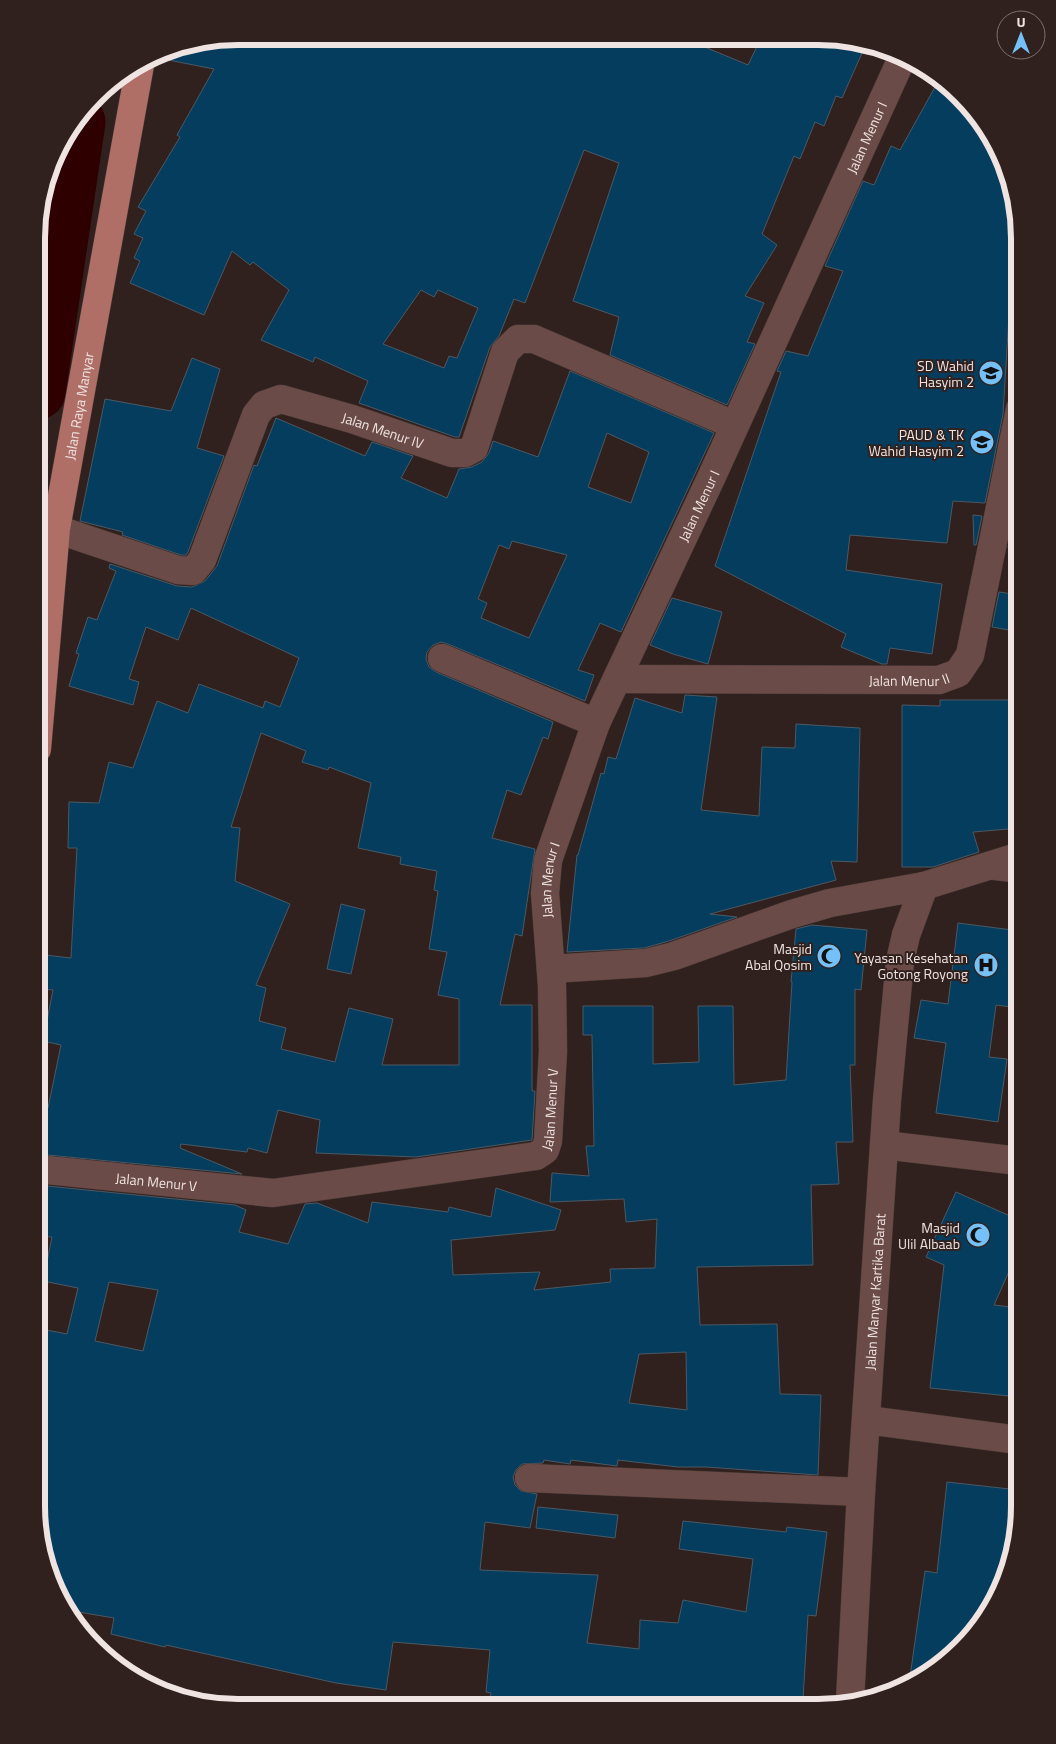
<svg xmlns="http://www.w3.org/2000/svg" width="1056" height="1744" viewBox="0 0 1056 1744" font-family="'Titillium Web',sans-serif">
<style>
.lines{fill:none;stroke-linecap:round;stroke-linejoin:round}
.river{stroke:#2e0000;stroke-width:55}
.building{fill:#043d5d;stroke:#4a5965;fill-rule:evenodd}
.lane-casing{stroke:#4c3c39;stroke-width:19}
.street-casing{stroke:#4c3c39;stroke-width:29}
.primary-casing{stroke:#4c3c39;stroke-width:29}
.lane{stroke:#6b4b47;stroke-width:18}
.street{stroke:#6b4b47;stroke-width:28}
.primary{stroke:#af6f67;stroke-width:28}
.labels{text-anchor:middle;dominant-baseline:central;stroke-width:4;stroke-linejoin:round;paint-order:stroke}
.street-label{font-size:14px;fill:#efe4e2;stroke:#31211e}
.poi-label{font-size:14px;fill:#efe4e2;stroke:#31211e;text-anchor:end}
.rim{fill:none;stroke:#efe4e2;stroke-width:6}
</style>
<rect width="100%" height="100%" fill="#31211e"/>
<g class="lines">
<polyline class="river" points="38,392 78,122"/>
</g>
<g class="building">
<path d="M238,36L683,38L748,65L761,38H844L866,44L842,98L836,96L824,126L815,122L800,159L794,156L762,234L777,245L745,296L764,303L747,342L755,344L727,405L610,355L619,317L573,301L619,163L584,150L525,303L514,299L499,336L490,347L459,437H455L359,403L368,381L315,357L313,362L261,340L289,290L253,262L250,265L232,251L204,315L130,283L140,261L134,258L143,238L134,234L146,211L138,207L180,137L177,135L214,69L153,57L161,52ZM421,290L434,297L438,290L478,308L457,358L449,356L444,368L383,344Z"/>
<polygon points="940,78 978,115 1004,161 1020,238 1020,318 1009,315 1003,414 985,503 953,501 947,543 850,535 846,570 942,584 932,654 890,648 887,664 882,664 841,647 846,634 715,566 781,372 777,371 786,351 808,356 843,271 825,266 863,181 874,185 891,146 900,150"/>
<polygon points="192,358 220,369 197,448 224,456 188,552 186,555 181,555 122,535 123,532 80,521 105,399 171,411"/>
<path d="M570,371L714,433L621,632L600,623L578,670L594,675L585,701L448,644L441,642L433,645L427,652L426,659L429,667L436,672L553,722L548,739L543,737L521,795L507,790L492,838L535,849L522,936L515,934L500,1005H532V1091H535L532,1140L416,1157L316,1153L320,1120L278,1110L267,1153L248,1148L247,1152L181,1144L180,1148L242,1174L37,1154V1106L48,1108L61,1045L43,1041L53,990L41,989L45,955L71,958L77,848H68L69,802L99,803L109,762L133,768L157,701L188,713L199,684L263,708L265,701L280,707L299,658L191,608L178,640L146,627L129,679L139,682L133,705L69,686L79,654L76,653L88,617L97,620L116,571L109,568L110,564L177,586L192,587L205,581L217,566L254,465L257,466L276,418L365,456L372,442L413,456L401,478L447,498L459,469L472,467L482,462L489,453L493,441L538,457ZM607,433L649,452L631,503L588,487ZM512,541L567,555L529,638L481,618L487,603L478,599L499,545L509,549ZM261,733L306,751L302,762L328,770L329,767L371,783L358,848L401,857L400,864L437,871L434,890L438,891L429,949L447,952L438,995L459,999V1065H382L393,1019L349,1008L335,1062L281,1049L286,1028L259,1021L266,988L256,985L290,904L235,881L240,828L231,827Z"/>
<polygon points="973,515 982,516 976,545 974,545"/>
<polygon points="1014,518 1020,519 1020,549 1008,548"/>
<polygon points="999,592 1020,595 1020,632 992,627"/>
<polygon points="672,598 722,612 708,664 673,654 650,645"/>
<polygon points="685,695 717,697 701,810 759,816 762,747 795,748 796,724 860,728 857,862 831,861 836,880 710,914 737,917 669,941 644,948 567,952 577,855 578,855 601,773 604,774 608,757 616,759 635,698 682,713"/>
<polygon points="940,700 1020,700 1020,828 973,832 979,852 933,867 902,867 902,705 940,706"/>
<polygon points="341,904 365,910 351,974 327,969"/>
<polygon points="958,923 1020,931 1019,1008 996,1005 989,1057 1007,1059 998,1122 936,1113 946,1043 914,1038 921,1000 948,1004"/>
<path d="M812,925L867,930L861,990L855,989V1065H850L853,1142H836L839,1184L811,1185L813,1265L697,1267L700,1325L777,1324L780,1394L821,1395L818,1475L706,1467H678L618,1460L617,1466L571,1460L570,1464L544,1460L543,1463L522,1464L516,1470L513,1477L515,1485L521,1491L537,1494L530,1528L485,1522L480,1570L598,1575L587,1643L639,1649L640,1620L678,1623L683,1600L746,1612L753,1559L679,1549L683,1521L786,1532L787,1527L827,1532L816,1616L808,1615L803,1700L755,1697L754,1708L489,1707L491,1693L486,1692L490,1650L393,1642L386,1690L336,1683L166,1645L165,1647L111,1634L114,1618L67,1610L52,1583L36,1506V1347L41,1329L67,1334L78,1288L43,1281L52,1237L37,1236V1185L235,1205L246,1210L239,1232L288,1244L305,1204L317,1203L368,1223L372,1202L448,1212L449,1207L491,1217L496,1188L561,1210L555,1230L451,1240L453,1275L540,1272L534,1290L611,1282L610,1269L655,1268L657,1219L626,1222L624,1199L550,1202L552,1173L589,1176L586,1146H594L592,1035H583V1006H653V1064L699,1062L698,1006H733L734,1085L786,1080L792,982H791L796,929ZM109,1282L158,1290L143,1351L95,1341ZM686,1352L687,1410L629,1403L639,1354Z"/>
<polygon points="956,1192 1019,1220 1019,1249 994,1305 1019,1308 1019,1397 930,1388 944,1265 926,1257"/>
<polygon points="947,1482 1019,1490 1019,1519 1004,1583 993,1603 985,1602 983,1621 978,1629 941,1666 909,1684 925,1571 937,1573"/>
<polygon points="538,1507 618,1515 615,1538 536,1528"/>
</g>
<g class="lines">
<defs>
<polyline id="lane" points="987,870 1020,874"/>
<g id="street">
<path id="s1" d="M56,529L178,570L193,571L202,560L256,415L264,405L281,399L352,419L452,453H465L474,448L505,352L518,339H534L734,425"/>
<polyline points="442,658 596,723"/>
<path id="s2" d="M617,679L939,680L958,673L970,655L1020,409"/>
<polyline points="551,969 646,963 674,956 792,914 830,903 924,886 1020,856"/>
<polyline points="884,1145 1019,1161"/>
<path id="s3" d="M37,1169L273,1193L536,1156L545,1150L548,1141L553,1051L552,986L545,893L548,860L596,723L712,476L903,56"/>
<polyline points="867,1420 1019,1440"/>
<polyline points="529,1478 861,1492"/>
<path id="s4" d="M850,1701L861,1492L887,1100L900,961L906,935L924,886"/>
</g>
<g id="primary">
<path id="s5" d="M37,749L56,529L140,65"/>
</g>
</defs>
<use href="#lane" class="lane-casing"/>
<use href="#street" class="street-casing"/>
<use href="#primary" class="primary-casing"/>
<use href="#lane" class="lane"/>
<use href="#street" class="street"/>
<use href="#primary" class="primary"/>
</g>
<defs>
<symbol id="school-disc" viewBox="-11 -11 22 22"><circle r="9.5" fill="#75c0f6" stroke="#31211e"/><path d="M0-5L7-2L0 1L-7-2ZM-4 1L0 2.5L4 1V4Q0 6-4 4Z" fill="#111"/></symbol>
<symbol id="mosque-disc" viewBox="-11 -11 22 22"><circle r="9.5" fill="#75c0f6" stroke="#31211e"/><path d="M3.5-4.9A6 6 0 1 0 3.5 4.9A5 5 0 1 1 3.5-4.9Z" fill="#111"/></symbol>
<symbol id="hospital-disc" viewBox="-11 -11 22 22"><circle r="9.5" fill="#75c0f6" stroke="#31211e"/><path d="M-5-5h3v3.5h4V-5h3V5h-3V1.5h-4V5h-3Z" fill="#111"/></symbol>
</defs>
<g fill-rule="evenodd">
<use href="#school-disc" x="977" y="359" width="28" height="28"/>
<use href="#school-disc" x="968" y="428" width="28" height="28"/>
<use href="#mosque-disc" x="815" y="942" width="28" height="28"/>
<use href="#hospital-disc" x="972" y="951" width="28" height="28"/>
<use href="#mosque-disc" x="964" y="1221" width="28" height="28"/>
</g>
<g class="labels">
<g class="street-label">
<text stroke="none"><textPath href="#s3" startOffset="1595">Jalan Menur I</textPath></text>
<text stroke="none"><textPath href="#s5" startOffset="346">Jalan Raya Manyar</textPath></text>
<text stroke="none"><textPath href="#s1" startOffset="450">Jalan Menur IV</textPath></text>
<text stroke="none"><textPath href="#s3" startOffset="1190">Jalan Menur I</textPath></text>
<text stroke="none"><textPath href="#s2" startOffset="292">Jalan Menur II</textPath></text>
<text stroke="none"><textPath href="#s3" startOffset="785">Jalan Menur I</textPath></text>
<text stroke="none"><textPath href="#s3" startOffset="555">Jalan Menur V</textPath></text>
<text stroke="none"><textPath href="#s3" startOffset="120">Jalan Menur V</textPath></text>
<text stroke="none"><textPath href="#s4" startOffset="410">Jalan Manyar Kartika Barat</textPath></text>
</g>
<g class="poi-label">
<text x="974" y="365">SD Wahid<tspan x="974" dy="16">Hasyim 2</tspan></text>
<text x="964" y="434">PAUD &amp; TK<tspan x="964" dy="16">Wahid Hasyim 2</tspan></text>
<text x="812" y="948">Masjid<tspan x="812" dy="16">Abal Qosim</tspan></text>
<text x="968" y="957">Yayasan Kesehatan<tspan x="968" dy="16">Gotong Royong</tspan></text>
<text x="960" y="1227">Masjid<tspan x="960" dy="16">Ulil Albaab</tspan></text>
</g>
</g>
<path d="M0 0H1056V1744H0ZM238 45H818A193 193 0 0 1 1011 238V1506A193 193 0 0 1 818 1699H238A193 193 0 0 1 45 1506V238A193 193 0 0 1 238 45Z" fill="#31211e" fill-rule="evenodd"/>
<path class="rim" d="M238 45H818A193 193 0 0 1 1011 238V1506A193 193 0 0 1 818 1699H238A193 193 0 0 1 45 1506V238A193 193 0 0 1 238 45Z"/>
<g transform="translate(1021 35)"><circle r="24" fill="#31211e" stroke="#7d6f6c"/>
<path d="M0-4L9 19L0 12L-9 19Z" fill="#75c0f6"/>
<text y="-8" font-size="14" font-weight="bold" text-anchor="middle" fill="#efe4e2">U</text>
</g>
</svg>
